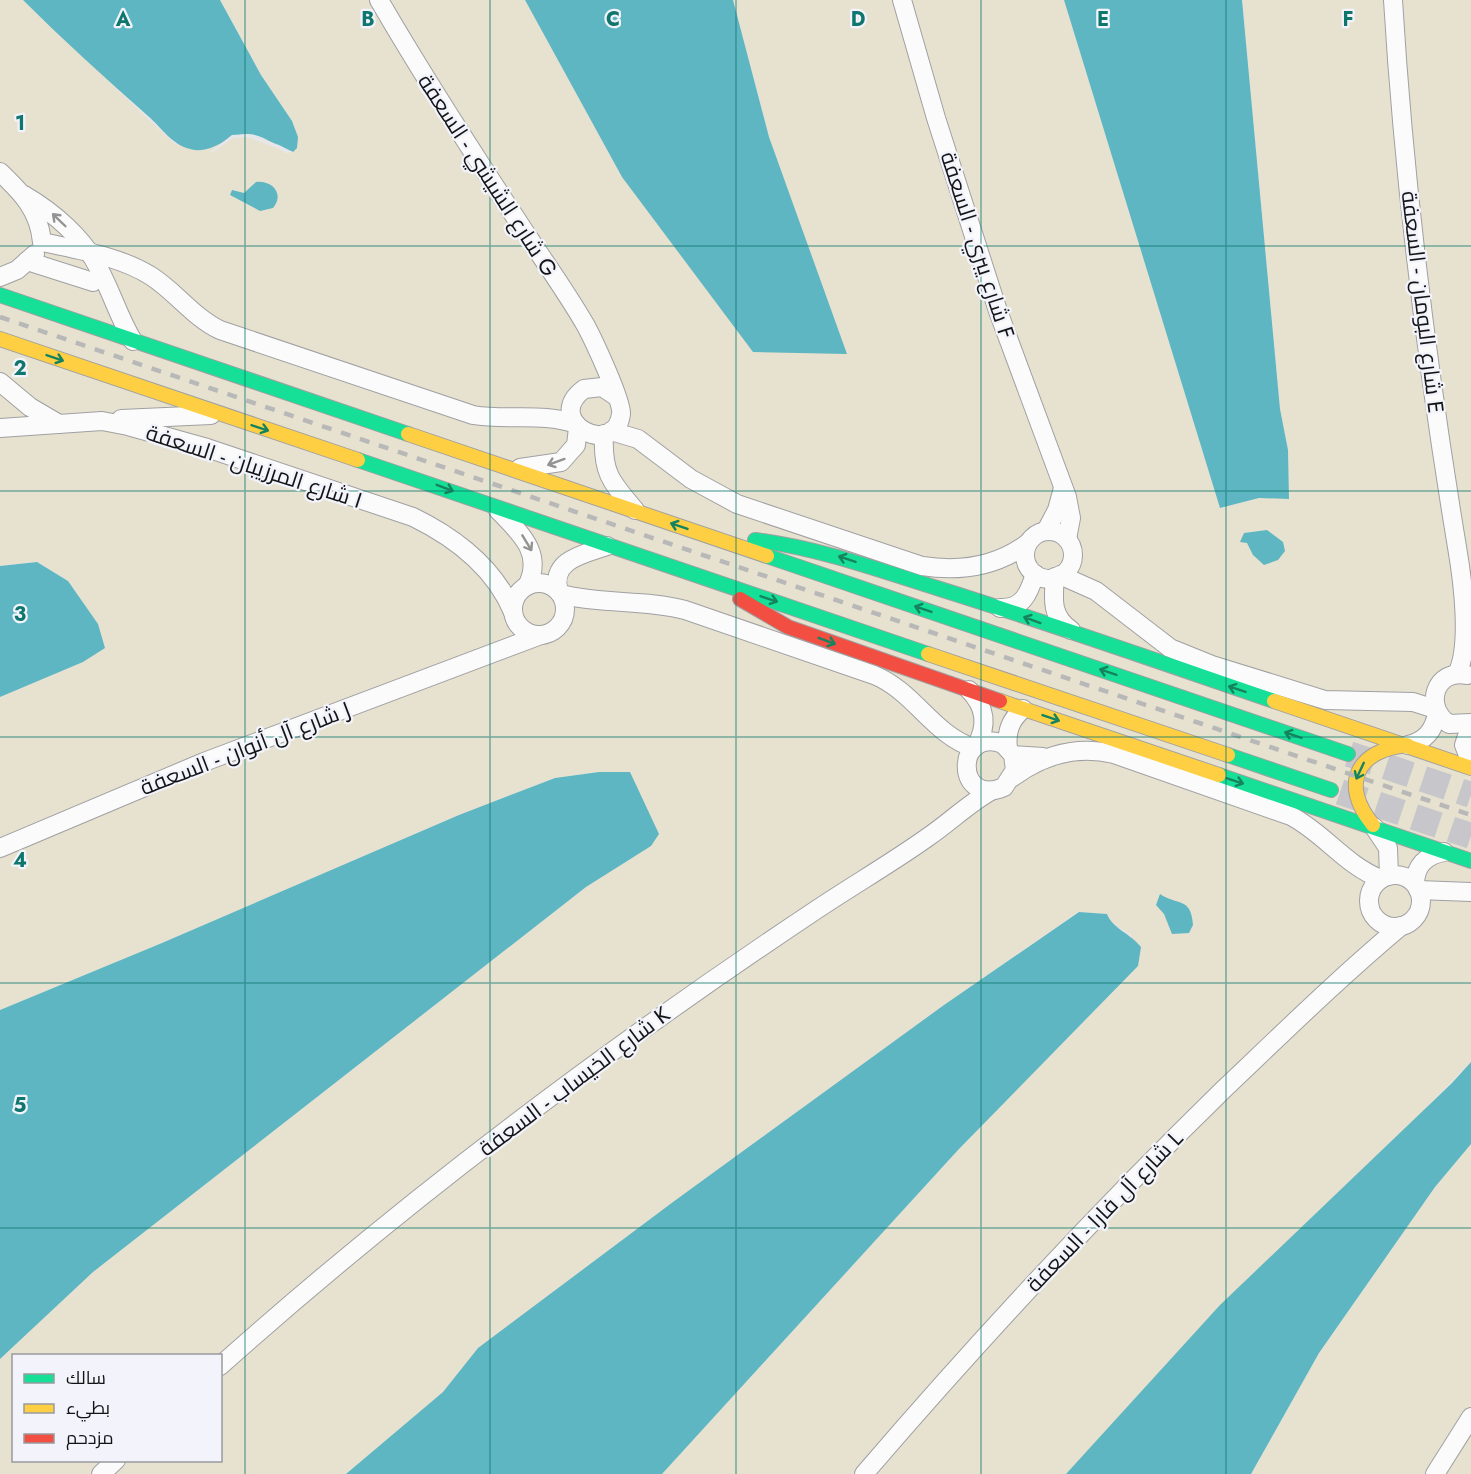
<svg xmlns="http://www.w3.org/2000/svg" width="1471" height="1474" viewBox="0 0 1471 1474" font-family="Jost,Cairo,sans-serif">
<style>
.sand{fill:#e7e2cf;fill-rule:evenodd}
.water{fill:#5eb6c2}
.pier{fill:#e7e7eb}
.lines{fill:none;stroke-linecap:round;stroke-linejoin:round}
.secondary-tunnel{stroke:#c7c7cb;stroke-width:26;stroke-dasharray:26 13;stroke-linecap:butt}
.street-casing{stroke:#a0a0a2;stroke-width:20}
.fast-casing{stroke:#a0a0a2;stroke-width:16}
.slow-casing{stroke:#a0a0a2;stroke-width:16}
.jam-casing{stroke:#a0a0a2;stroke-width:16}
.street{stroke:#fbfbfc;stroke-width:18}
.fast{stroke:#16e098;stroke-width:14}
.slow{stroke:#ffcf43;stroke-width:14}
.jam{stroke:#f24e42;stroke-width:14}
.rail{stroke:#b8b8b9;stroke-width:4.5;stroke-dasharray:10 10;stroke-linecap:butt}
.oneway{stroke:#939394}
.oneway2{stroke:#15845e}
.grid{fill:none;stroke:#0f766e;stroke-width:1.5;stroke-opacity:0.55}
.labels{text-anchor:middle;dominant-baseline:central;stroke-width:4.5;stroke-linejoin:round;paint-order:stroke}
.street-label{font-size:22px;fill:#131416;stroke:#f2f3fb}
.grid-label{font-size:20px;text-anchor:middle;font-weight:bold;fill:#0f766e;stroke:#f2f3fb;stroke-width:4.5;stroke-linejoin:round;paint-order:stroke}
</style>
<rect width="100%" height="100%" fill="#e7e7eb"/>
<g class="sand">
<path d="M0,0H23L175,144L223,141L232,135L257,137L264,140L292,121L261,75L220,0H525L622,177L769,137L733,0H1064L1220,508L1259,498H1289L1288,450L1280,409L1242,0H1471V1062L1066,1474H662L958,1150L1138,966L1131,935L1111,923L1107,914L1078,912L944,1005L673,1202L478,1348L443,1392L346,1474H0V1359L93,1272L586,887L651,846L630,772H599L555,778L459,815L162,943L0,1010V697L83,662L105,647L67,580L37,562L0,566ZM14,1356H220V1460H14Z"/>
<polygon points="1471,1144 1471,1474 1251,1474 1319,1353 1435,1187"/>
</g>
<g class="water">
<path d="M23,0H220L261,75L292,121L298,137L297,148L293,152C278,148 262,133 246,134C225,136 212,155 190,149C171,144 162,128 148,116C105,78 63,40 23,0Z"/>
<polygon points="525,0 733,0 769,137 847,354 753,352 622,177"/>
<polygon points="1064,0 1242,0 1280,409 1288,450 1289,499 1259,498 1220,508"/>
<path d="M256,182C272,180 285,194 273,208L260,211L230,195L232,190L244,193Z"/>
<polygon points="1267,530 1283,542 1285,551 1278,560 1264,565 1253,555 1247,543 1240,542 1244,533"/>
<polygon points="37,562 68,581 98,624 105,648 83,662 0,697 0,566"/>
<polygon points="599,772 630,772 659,834 651,846 586,887 93,1272 0,1359 0,1010 162,943 459,815 555,778"/>
<path d="M1160,894C1177,906 1191,896 1193,925L1189,933L1172,934L1164,914L1156,905Z"/>
<path d="M1079,912L1107,914C1113,929 1130,933 1141,947L1138,966L958,1150L662,1474H346L443,1392L478,1348L673,1202L944,1005Z"/>
<polygon points="1471,1062 1471,1144 1435,1187 1319,1353 1251,1474 1066,1474 1220,1305 1452,1083"/>
</g>
<polygon class="pier" points="247,134 279,145 293,152 286,153 277,148 247,137 233,138 215,151 210,152 232,135"/>
<g class="lines">
<g class="secondary-tunnel">
<polyline points="1349,754 1471,795"/>
<polyline points="1340,792 1471,836"/>
</g>
<defs>
<g id="street">
<path d="M379,0C423,76 471,150 519,223C541,257 566,291 586,326C593,339 623,403 621,414C615,460 541,421 584,389L602,387L617,397"/>
<polyline points="902,0 936,118 998,311 1067,497 1071,518 1067,539"/>
<path d="M1393,0C1404,183 1427,366 1457,547C1463,582 1471,646 1457,674"/>
<path d="M0,172C22,193 39,210 42,242"/>
<path d="M24,195C53,212 84,238 99,269C112,293 119,318 133,341"/>
<path d="M42,242C78,250 119,256 151,276C176,292 193,317 220,330L473,415C508,421 542,412 576,424"/>
<polyline points="27,261 93,282"/>
<polyline points="0,277 17,270 35,254"/>
<polyline points="0,382 30,407 59,424"/>
<polyline points="121,419 211,415"/>
<path d="M0,428L102,421L128,426L207,448L413,517C456,538 494,567 513,612"/>
<path d="M611,431L638,439L691,479L737,504L922,566C960,572 996,567 1028,543"/>
<path d="M604,434C602,473 611,482 635,510"/>
<polyline points="520,468 561,462 576,445 578,428"/>
<path d="M498,510C520,533 544,553 527,586"/>
<polyline points="1046,531 1057,510 1063,488"/>
<circle cx="1049" cy="555" r="24"/>
<polyline points="1060,575 1096,591 1170,648 1212,665 1325,700 1413,702 1435,709"/>
<path d="M1055,577C1053,599 1051,617 1071,630"/>
<circle cx="539" cy="609" r="26"/>
<path d="M559,592C549,560 584,554 607,546"/>
<path d="M561,594C602,605 644,599 685,610L874,675C914,691 933,735 974,748"/>
<path d="M1000,608C1023,609 1029,593 1035,574"/>
<path d="M1467,675C1435,668 1423,707 1449,724L1471,723"/>
<path d="M969,690C986,707 988,726 976,746"/>
<polyline points="1471,724 1464,745 1471,763"/>
<path d="M1408,745C1425,741 1434,731 1437,713"/>
<path d="M1008,749C1006,732 1010,720 1023,709"/>
<path d="M1013,755L1015,770L1004,787C955,808 954,726 1003,744L1013,755L1043,757"/>
<path d="M1013,777C1043,755 1077,745 1114,754L1291,816C1324,833 1346,866 1381,879"/>
<polyline points="1374,827 1388,848 1389,876"/>
<polyline points="0,848 204,762 541,635"/>
<circle cx="1395" cy="901" r="26"/>
<path d="M1415,884C1415,866 1426,855 1444,852"/>
<polyline points="1418,890 1471,892"/>
<path d="M220,1366C408,1198 610,1047 819,908C855,884 893,862 928,837C950,822 968,804 991,791"/>
<polyline points="101,1474 116,1460"/>
<path d="M864,1474C979,1340 1098,1212 1224,1089C1282,1034 1340,977 1401,926"/>
<polyline points="1435,1474 1471,1417"/>
</g>
<g id="fast">
<polyline points="0,295 408,434"/>
<polyline points="358,460 928,654"/>
<path d="M755,540C819,548 879,570 940,589C1052,624 1163,663 1274,701"/>
<polyline points="767,556 1348,754"/>
<polyline points="1228,755 1331,790"/>
<polyline points="1219,775 1471,861"/>
</g>
<g id="slow">
<polyline points="0,339 358,460"/>
<polyline points="408,434 767,556"/>
<polyline points="928,654 1228,755"/>
<polyline points="1000,701 1219,775"/>
<polyline points="1274,701 1471,768"/>
<path d="M1373,825C1340,785 1356,750 1407,745"/>
</g>
<polyline id="jam" points="740,599 788,627 1000,701"/>
</defs>
<use href="#street" class="street-casing"/>
<use href="#fast" class="fast-casing"/>
<use href="#slow" class="slow-casing"/>
<use href="#jam" class="jam-casing"/>
<use href="#street" class="street"/>
<use href="#fast" class="fast"/>
<use href="#slow" class="slow"/>
<use href="#jam" class="jam"/>
<polyline class="rail" points="0,317 1471,815"/>
</g>
<defs><path id="oneway-shaft" d="M-6 0H5M1.5-3L5.5 0L1.5 3" fill="none" stroke-width="1.6" stroke-linecap="round" stroke-linejoin="round" transform="scale(1.5)"/></defs>
<g class="oneway">
<use href="#oneway-shaft" transform="translate(59 220) rotate(-136)"/>
<use href="#oneway-shaft" transform="translate(556 462) rotate(160)"/>
<use href="#oneway-shaft" transform="translate(527 543) rotate(59)"/>
</g>
<g class="oneway2">
<use href="#oneway-shaft" transform="translate(55 358) rotate(19)"/>
<use href="#oneway-shaft" transform="translate(260 428) rotate(18)"/>
<use href="#oneway-shaft" transform="translate(445 488) rotate(21)"/>
<use href="#oneway-shaft" transform="translate(679 526) rotate(-161)"/>
<use href="#oneway-shaft" transform="translate(847 559) rotate(-162)"/>
<use href="#oneway-shaft" transform="translate(769 599) rotate(18)"/>
<use href="#oneway-shaft" transform="translate(923 609) rotate(-161)"/>
<use href="#oneway-shaft" transform="translate(1032 620) rotate(-160)"/>
<use href="#oneway-shaft" transform="translate(827 641) rotate(20)"/>
<use href="#oneway-shaft" transform="translate(1108 672) rotate(-161)"/>
<use href="#oneway-shaft" transform="translate(1237 689) rotate(-162)"/>
<use href="#oneway-shaft" transform="translate(1051 718) rotate(19)"/>
<use href="#oneway-shaft" transform="translate(1293 735) rotate(-161)"/>
<use href="#oneway-shaft" transform="translate(1360 771) rotate(115)"/>
<use href="#oneway-shaft" transform="translate(1235 781) rotate(18)"/>
</g>
<path class="grid" d="M245,0V1474M490,0V1474M736,0V1474M981,0V1474M1226,0V1474M0,246H1471M0,491H1471M0,737H1471M0,983H1471M0,1228H1471"/>
<g class="labels">
<g class="street-label">
<text transform="translate(488 175) rotate(57)">شارع الشيشي - السعفة G</text>
<text transform="translate(978 245) rotate(72)">شارع يبري - السعفة F</text>
<text transform="translate(1423 302) rotate(83)">شارع البومان - السعفة E</text>
<text transform="translate(254 466) rotate(18)">شارع المرزيبان - السعفة I</text>
<text transform="translate(245 748) rotate(-21)">شارع آل أنوان - السعفة J</text>
<text transform="translate(574 1081) rotate(-37)">شارع الخيساب - السعفة K</text>
<text transform="translate(1104 1211) rotate(-46)">شارع آل فارا - السعفة L</text>
</g>
</g>
<g class="grid-label">
<text x="123" y="26">A</text>
<text x="368" y="26">B</text>
<text x="613" y="26">C</text>
<text x="858" y="26">D</text>
<text x="1103" y="26">E</text>
<text x="1348" y="26">F</text>
<text x="20" y="130">1</text>
<text x="20" y="375">2</text>
<text x="20" y="621">3</text>
<text x="20" y="867">4</text>
<text x="20" y="1112">5</text>
</g>
<rect x="12" y="1354" width="210" height="108" fill="#f2f3fb" stroke="#999a9f" stroke-width="1.5"/>
<rect x="24" y="1374" width="30" height="9" fill="#16e098" stroke="#999a9f" stroke-width="1.5"/>
<text x="66" y="1384" font-size="18" fill="#131416">سالك</text>
<rect x="24" y="1404" width="30" height="9" fill="#ffcf43" stroke="#999a9f" stroke-width="1.5"/>
<text x="66" y="1414" font-size="18" fill="#131416">بطيء</text>
<rect x="24" y="1434" width="30" height="9" fill="#f24e42" stroke="#999a9f" stroke-width="1.5"/>
<text x="66" y="1444" font-size="18" fill="#131416">مزدحم</text>
</svg>
